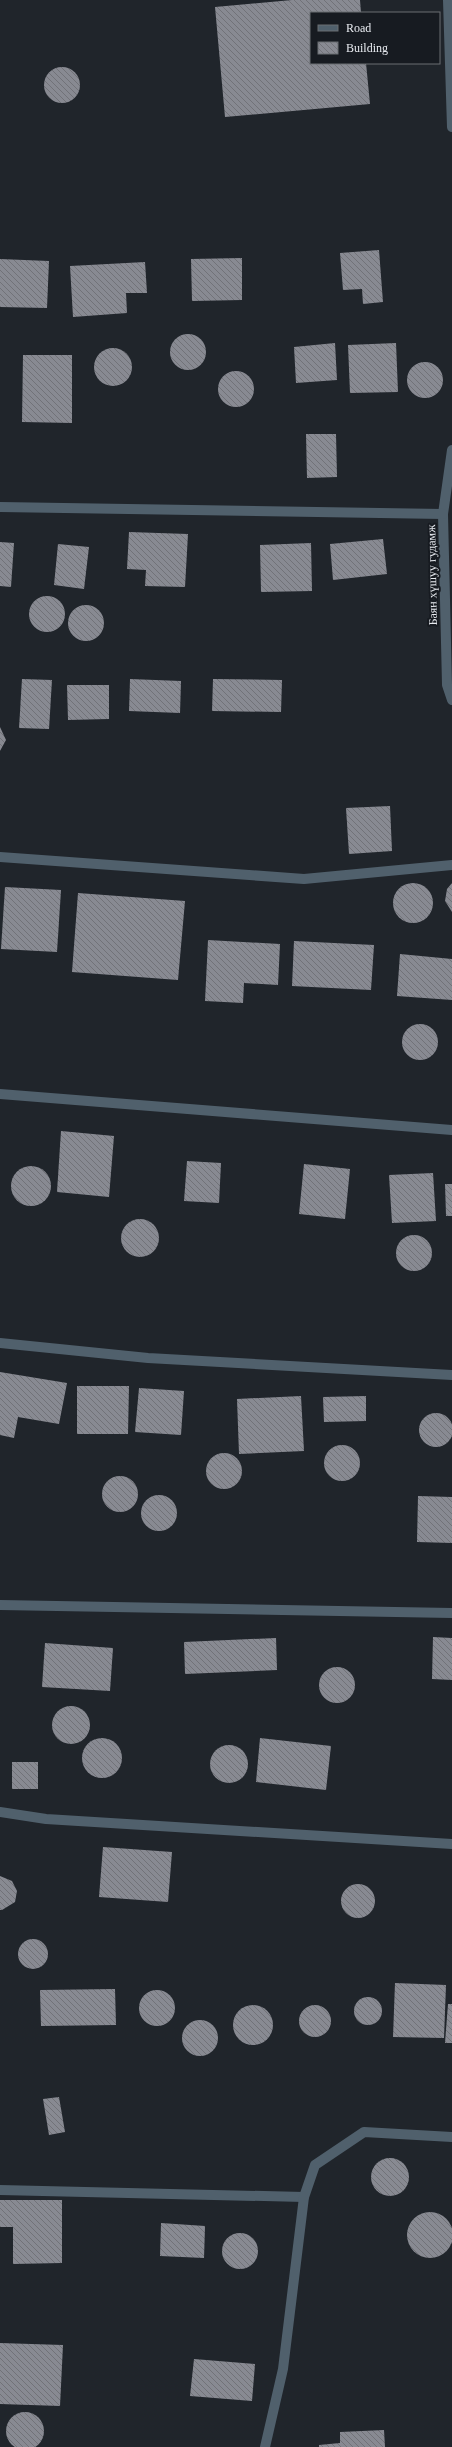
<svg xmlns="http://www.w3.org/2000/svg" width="452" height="2447" viewBox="0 0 452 2447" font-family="'Times New Roman',serif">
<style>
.building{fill:url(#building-back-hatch)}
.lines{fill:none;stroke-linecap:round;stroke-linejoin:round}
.minor{stroke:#50606c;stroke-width:10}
.labels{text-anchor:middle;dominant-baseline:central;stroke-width:4;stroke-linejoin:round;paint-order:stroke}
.street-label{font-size:12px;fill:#e7eaef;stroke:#171b21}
</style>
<defs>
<pattern id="building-back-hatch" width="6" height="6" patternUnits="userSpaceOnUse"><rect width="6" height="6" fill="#888a92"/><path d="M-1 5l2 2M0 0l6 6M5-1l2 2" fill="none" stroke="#717278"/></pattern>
</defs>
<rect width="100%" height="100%" fill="#20252b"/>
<g class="building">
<polygon points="292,0 360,0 361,13 311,13 311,63 366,63 370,104 225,117 215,7"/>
<circle cx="62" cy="85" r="18"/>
<polygon points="379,250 383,302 363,304 362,289 343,290 340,253"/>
<polygon points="242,258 242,300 192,301 191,259"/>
<polygon points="0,259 49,261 47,308 0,307"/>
<polygon points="145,262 147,293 126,293 127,313 73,317 70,266"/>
<circle cx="188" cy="352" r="18"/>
<polygon points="335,343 337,380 296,383 294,347"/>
<polygon points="396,343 398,392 350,393 348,345"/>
<circle cx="113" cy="367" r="19"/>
<polygon points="23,355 72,355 72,423 22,422"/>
<circle cx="425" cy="380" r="18"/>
<circle cx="236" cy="389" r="18"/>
<polygon points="306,434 336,434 337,477 307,478"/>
<polygon points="129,532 188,534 185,587 145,586 146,570 127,569"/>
<polygon points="383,539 387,574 333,580 330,544"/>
<polygon points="0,542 14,543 11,587 0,586"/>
<polygon points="311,543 312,591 261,592 260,545"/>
<polygon points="58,544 89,547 84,589 54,585"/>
<circle cx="47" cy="614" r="18"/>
<circle cx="86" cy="623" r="18"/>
<polygon points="22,679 52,680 49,729 19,728"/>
<polygon points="130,679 181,681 180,713 129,711"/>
<polygon points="213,679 282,680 281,712 212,711"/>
<polygon points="67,685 109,685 109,719 68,720"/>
<polygon points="0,727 6,740 0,751"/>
<polygon points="390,806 392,851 349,854 346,808"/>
<circle cx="413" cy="903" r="20"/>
<polygon points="452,883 452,912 445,901 447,889"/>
<polygon points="5,887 61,890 57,952 1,949"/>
<polygon points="78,893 185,901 178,980 72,972"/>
<polygon points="208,940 280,944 278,985 244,983 243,1003 205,1001"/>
<polygon points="294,941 374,945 371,990 292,986"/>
<polygon points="400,954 452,959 452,1000 397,996"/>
<circle cx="420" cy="1042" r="18"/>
<polygon points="61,1131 114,1136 109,1197 57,1192"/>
<polygon points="187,1161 221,1163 219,1203 184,1201"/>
<polygon points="304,1164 350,1169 345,1219 299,1214"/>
<circle cx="31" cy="1186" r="20"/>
<polygon points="433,1173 436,1221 392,1223 389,1175"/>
<polygon points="445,1184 452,1184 452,1216 446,1216"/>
<circle cx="140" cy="1238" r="19"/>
<circle cx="414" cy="1253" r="18"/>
<polygon points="0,1372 67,1383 59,1424 18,1417 14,1438 0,1435"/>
<polygon points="77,1386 129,1386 128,1434 77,1434"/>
<polygon points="139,1388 184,1391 181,1435 135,1432"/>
<polygon points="301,1396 304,1451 239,1454 237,1399"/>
<polygon points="366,1396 366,1421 324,1422 323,1397"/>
<circle cx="436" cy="1430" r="17"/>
<circle cx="342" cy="1463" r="18"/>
<circle cx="224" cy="1471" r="18"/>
<circle cx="120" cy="1494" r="18"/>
<circle cx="159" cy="1513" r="18"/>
<polygon points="418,1496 452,1497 452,1543 417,1542"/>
<polygon points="433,1637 452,1638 452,1680 432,1679"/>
<polygon points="276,1638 277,1670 185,1674 184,1642"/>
<polygon points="45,1643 113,1648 110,1691 42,1687"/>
<circle cx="337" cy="1685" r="18"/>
<circle cx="71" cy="1725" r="19"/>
<circle cx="102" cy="1758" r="20"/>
<polygon points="260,1738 331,1746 326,1790 256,1782"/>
<circle cx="229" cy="1764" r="19"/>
<rect x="12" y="1762" width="26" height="27"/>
<polygon points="103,1847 172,1852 168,1902 99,1897"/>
<polygon points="0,1876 12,1881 17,1891 15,1902 2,1910 0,1910"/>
<circle cx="358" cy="1901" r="17"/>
<circle cx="33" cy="1954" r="15"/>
<polygon points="395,1983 446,1985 444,2038 393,2037"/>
<polygon points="115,1989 116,2025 41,2026 40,1990"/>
<circle cx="157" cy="2008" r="18"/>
<circle cx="368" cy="2011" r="14"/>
<polygon points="448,2004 452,2004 452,2043 445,2043"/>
<circle cx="253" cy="2025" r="20"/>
<circle cx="315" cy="2021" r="16"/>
<circle cx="200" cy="2038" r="18"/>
<polygon points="59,2097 65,2132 49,2135 43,2099"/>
<circle cx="390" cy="2177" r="19"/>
<polygon points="0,2200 62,2200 62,2263 13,2264 13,2227 0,2227"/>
<circle cx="430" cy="2235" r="23"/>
<polygon points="161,2223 205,2226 204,2258 160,2256"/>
<circle cx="240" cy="2251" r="18"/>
<polygon points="0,2343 63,2345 60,2406 0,2404"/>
<polygon points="194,2359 255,2364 252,2401 190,2396"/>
<circle cx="25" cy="2431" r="19"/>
<polygon points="384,2430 385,2447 319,2447 319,2445 340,2443 340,2432"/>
</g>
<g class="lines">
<g class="minor">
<polyline points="448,0 452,127"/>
<polyline points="452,450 443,514 447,685 452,700"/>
<polyline points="0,507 443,514"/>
<polyline points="0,857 304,879 452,865"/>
<polyline points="0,1094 452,1130"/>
<polyline points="0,1343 148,1358 452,1375"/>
<polyline points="0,1605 452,1613"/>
<polyline points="0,1812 46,1819 452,1844"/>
<polyline points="0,2190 304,2197"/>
<polyline points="265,2447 283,2369 304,2197 315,2165 364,2132 452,2137"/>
</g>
</g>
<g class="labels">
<g class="street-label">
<text transform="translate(432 575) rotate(-91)">Баян хүшуу гудамж</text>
</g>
</g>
<rect x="310" y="12" width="130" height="52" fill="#171b21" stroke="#6a6e73"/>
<rect x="318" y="25" width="20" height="6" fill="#50606c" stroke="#6a6e73"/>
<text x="346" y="32" font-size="12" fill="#e7eaef">Road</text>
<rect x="318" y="42" width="20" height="12" fill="url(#building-back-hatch)" stroke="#6a6e73"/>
<text x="346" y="52" font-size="12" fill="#e7eaef">Building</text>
</svg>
